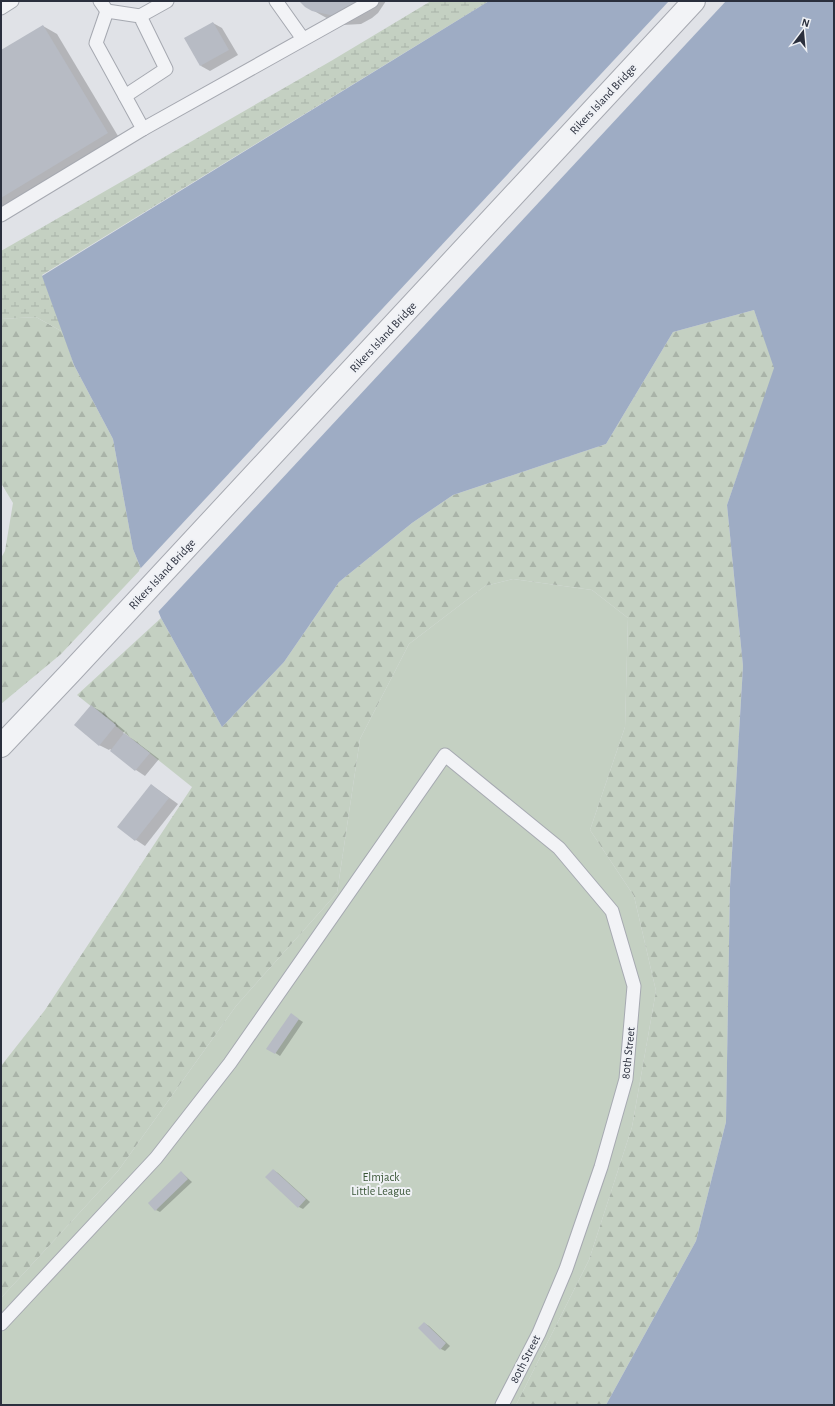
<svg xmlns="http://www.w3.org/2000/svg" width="835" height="1406" viewBox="0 0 835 1406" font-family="'Alegreya Sans',sans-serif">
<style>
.green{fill:#c4d0c2}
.forest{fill:url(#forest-firs)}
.wetland{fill:url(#wetland-marsh)}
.water{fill:#9eacc4}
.pier{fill:#e0e2e7}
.shadow{fill:#0003}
.building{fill:#b7bbc4}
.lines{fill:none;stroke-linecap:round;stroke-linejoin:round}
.service-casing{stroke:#a6a9b1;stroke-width:15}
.minor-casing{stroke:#a6a9b1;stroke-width:24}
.service{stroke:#f2f3f6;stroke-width:13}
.minor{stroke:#f2f3f6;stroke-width:22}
.labels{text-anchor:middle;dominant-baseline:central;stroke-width:4;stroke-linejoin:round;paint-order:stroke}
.street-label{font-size:12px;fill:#2a2f3d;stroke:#eff1f5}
.park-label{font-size:12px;fill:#3b5739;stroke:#eff1f5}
</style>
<defs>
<pattern id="forest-firs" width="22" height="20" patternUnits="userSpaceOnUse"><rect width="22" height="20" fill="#c4d0c2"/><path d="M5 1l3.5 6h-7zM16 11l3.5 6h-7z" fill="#a9b3a8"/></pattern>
<pattern id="wetland-marsh" width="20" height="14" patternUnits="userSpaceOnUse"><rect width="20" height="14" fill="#c4d0c2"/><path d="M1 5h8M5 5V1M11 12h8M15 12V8" fill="none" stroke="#a9b3a8"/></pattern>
</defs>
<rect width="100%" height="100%" fill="#e0e2e7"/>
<polygon class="green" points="513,579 592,590 628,618 625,727 590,830 634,896 656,991 632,1127 589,1260 516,1405 1,1405 1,1298 118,1171 236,1006 337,893 360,739 409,644 485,586"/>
<g class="forest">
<polygon points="754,310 775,368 727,505 743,666 730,887 726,1122 696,1241 606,1405 516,1405 589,1260 632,1127 656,991 634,896 590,830 625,727 628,618 592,590 513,579 485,586 409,644 360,739 337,893 236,1006 118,1171 1,1298 1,1066 45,1010 192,787 77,695 161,618 222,727 284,662 339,582 412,523 453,495 606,444 673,332"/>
<polygon points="36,317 63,332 74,365 113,439 133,549 141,569 61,654 1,704 1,558 5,551 13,503 1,483 1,319"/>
</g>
<polygon class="wetland" points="431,1 489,1 42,275 63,332 36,317 1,319 1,251 331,61"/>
<polygon class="water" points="489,1 834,1 834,1405 606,1405 696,1241 726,1122 730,887 743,666 727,505 774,368 754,310 673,332 606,444 453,495 412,523 339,582 284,662 222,727 161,618 133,549 113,439 74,365 42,276"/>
<polygon class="pier" points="669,1 726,1 157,613 139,570"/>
<g class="shadow">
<polygon points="301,1 386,1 378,13 372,18 361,24 343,25 332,21 305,6"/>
<polygon points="213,23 222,28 238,55 210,71 201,66"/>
<polygon points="43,26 57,34 121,141 1,214 1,51"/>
<polygon points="91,706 101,711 125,731 123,733 134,740 159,759 145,776 136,770 110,749 109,750 99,745"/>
<polygon points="151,785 160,791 178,804 145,846 136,840 119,827"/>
<polygon points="295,1017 303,1022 280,1056 268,1048"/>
<polygon points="273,1170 278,1173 310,1202 303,1209 299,1207"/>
<polygon points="181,1172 192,1182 160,1212 156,1210"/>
<polygon points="424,1323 429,1326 450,1346 445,1351 441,1349"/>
</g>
<g class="building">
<polygon points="299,1 361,1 336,15 330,15 312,11 305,7"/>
<polygon points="213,22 229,50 200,66 184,38"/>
<polygon points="43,25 108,133 1,198 1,50"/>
<polygon points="91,705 116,725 99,746 74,725"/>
<polygon points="124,733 150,753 135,771 110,751"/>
<polygon points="151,784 169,798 135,841 117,827"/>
<polygon points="291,1013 299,1019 275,1054 266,1049"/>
<polygon points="273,1169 306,1199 298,1208 265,1177"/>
<polygon points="181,1171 188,1179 155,1211 148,1203"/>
<polygon points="424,1322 446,1343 440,1350 418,1328"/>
</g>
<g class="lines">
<defs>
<g id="service">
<polyline points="100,1 107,11 140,16 166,69 125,96"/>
<polyline points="276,1 303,39"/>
<polyline points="1,8 12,1"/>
<polyline points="107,11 96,43 143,129"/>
<polyline points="140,16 167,1"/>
<polyline points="1,215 143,129 372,1"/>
<polyline points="1,1324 156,1158 230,1063 445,755 559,848 612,911 634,986 626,1079 601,1167 566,1269 539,1333 502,1405"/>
</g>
<polyline id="minor" points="1,746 71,672 694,1"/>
</defs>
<use href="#service" class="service-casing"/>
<use href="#minor" class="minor-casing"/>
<use href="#service" class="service"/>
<use href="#minor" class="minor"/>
</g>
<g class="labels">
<g class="street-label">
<text transform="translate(603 99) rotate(-47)">Rikers Island Bridge</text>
<text transform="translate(383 337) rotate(-47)">Rikers Island Bridge</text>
<text transform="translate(162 574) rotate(-47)">Rikers Island Bridge</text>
<text transform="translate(628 1053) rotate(-84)">80th Street</text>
<text transform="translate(525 1359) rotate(-63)">80th Street</text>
</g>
<g class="park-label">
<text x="381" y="1177">Elmjack<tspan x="381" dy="14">Little League</tspan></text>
</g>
</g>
<rect width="835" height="1406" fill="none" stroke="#2a2f3d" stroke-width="4"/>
<g transform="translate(803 32) rotate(16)" stroke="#eff1f5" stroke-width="3" paint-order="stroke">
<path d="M0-3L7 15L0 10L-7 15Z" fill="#2a2f3d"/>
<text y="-6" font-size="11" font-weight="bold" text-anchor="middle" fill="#2a2f3d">N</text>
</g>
</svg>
